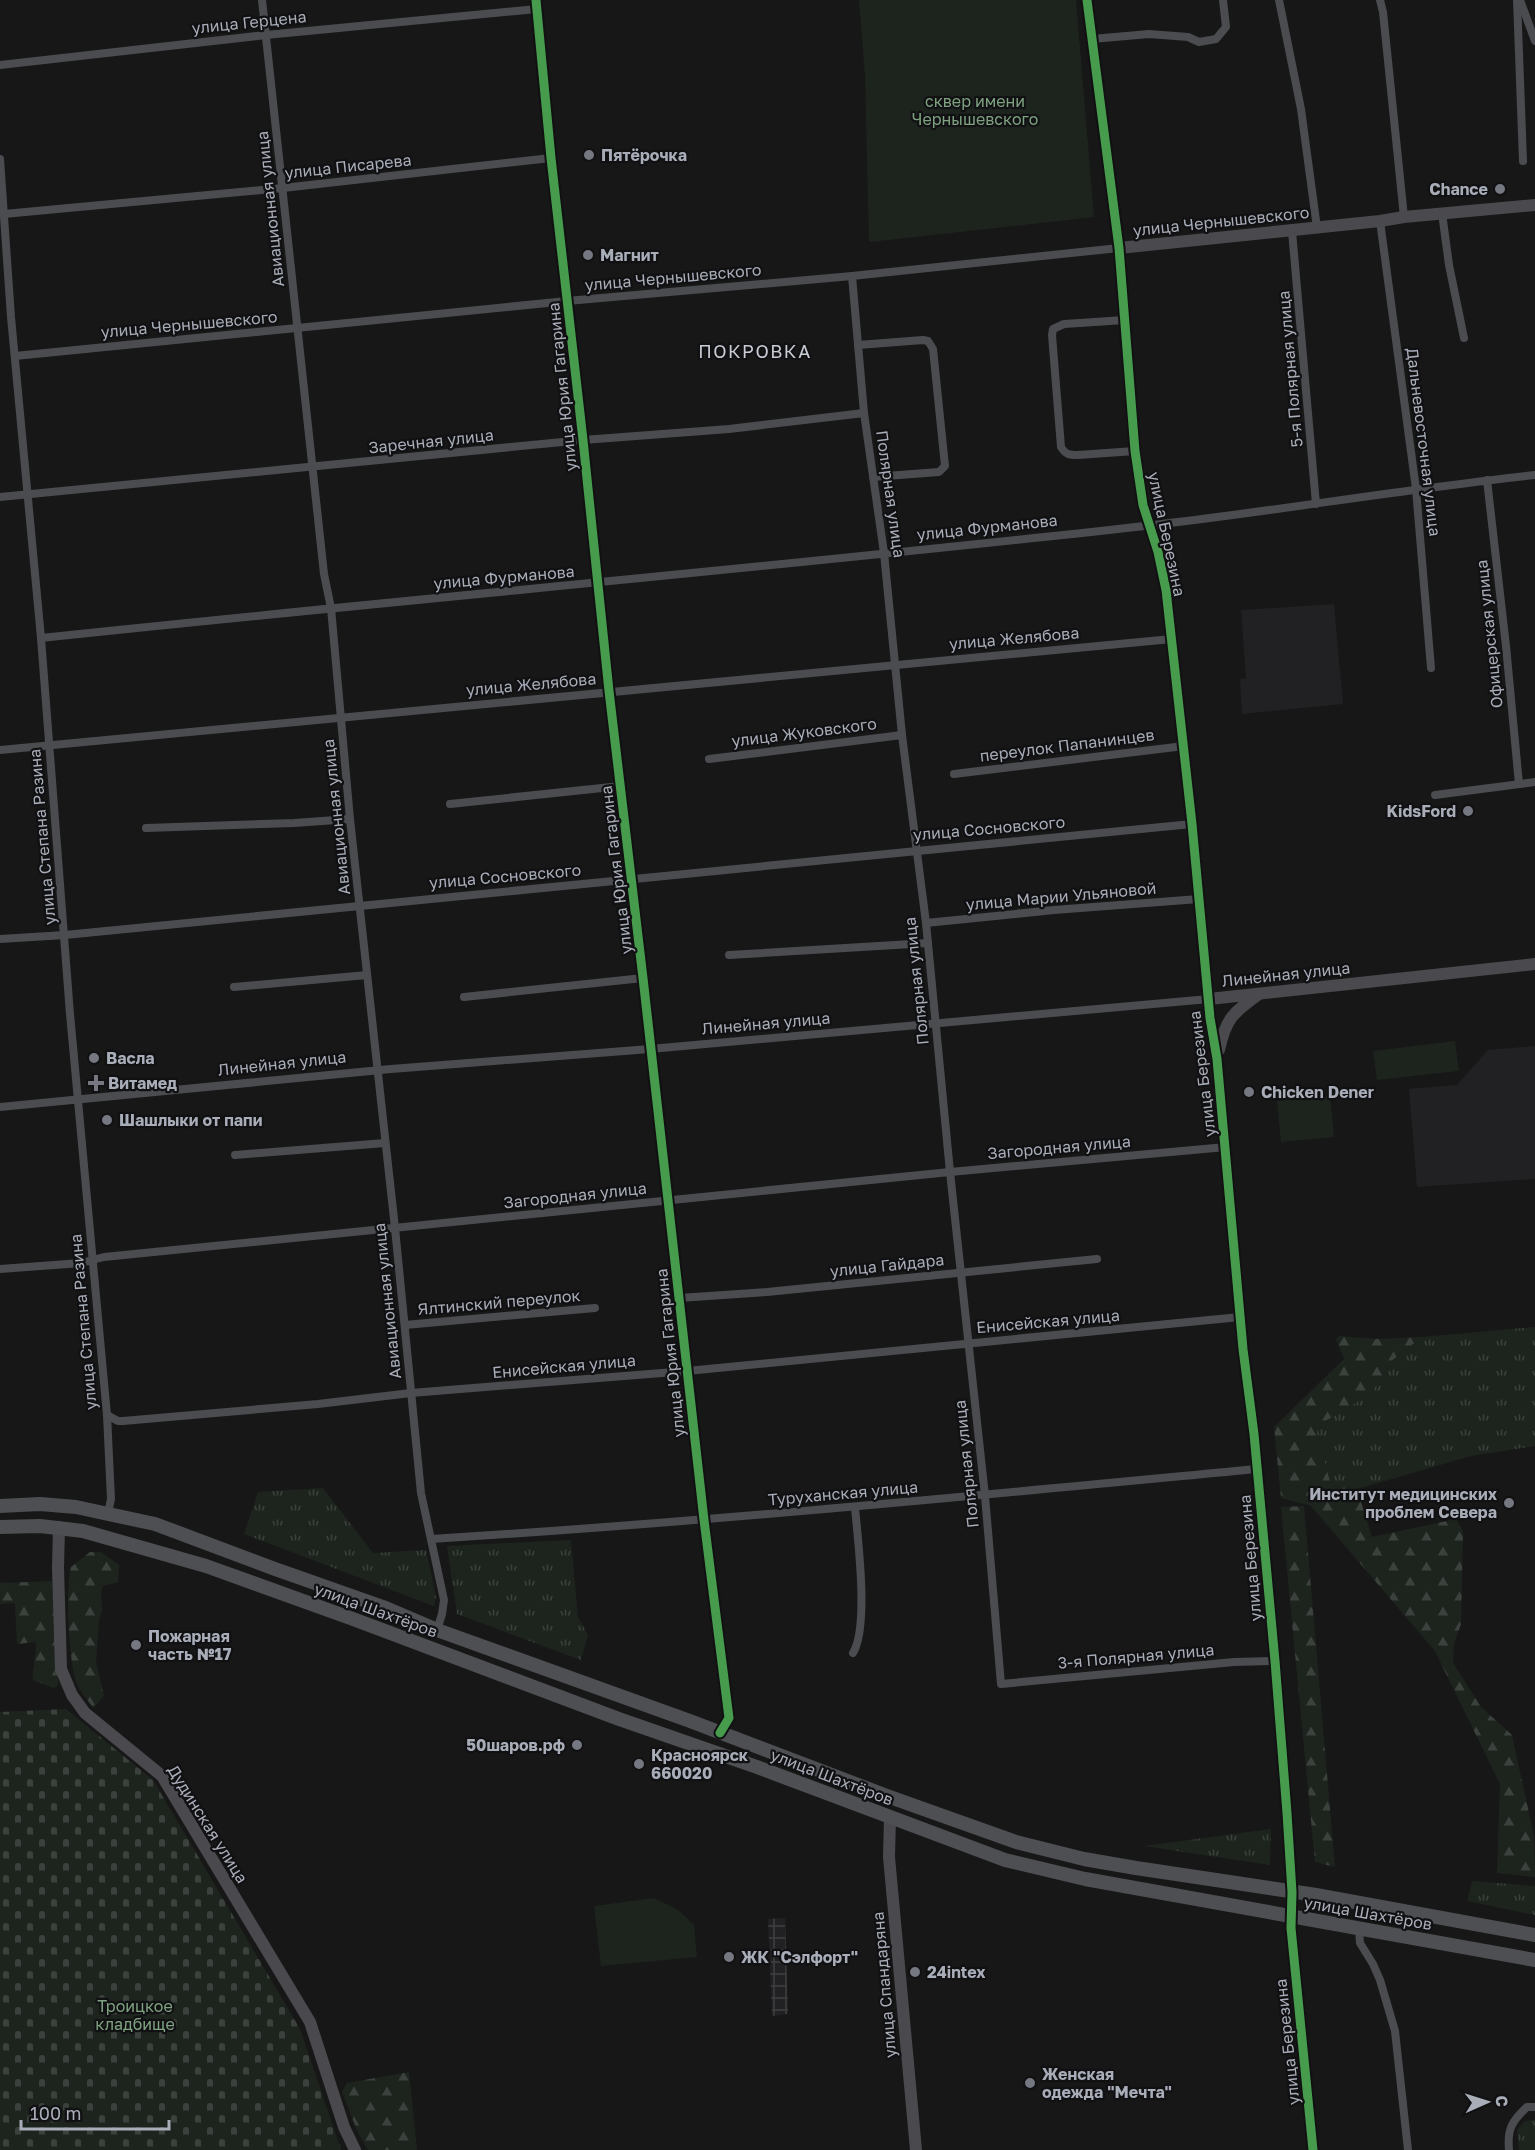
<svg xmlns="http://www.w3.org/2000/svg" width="1535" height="2150" viewBox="0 0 1535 2150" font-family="'Golos Text',sans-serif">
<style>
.built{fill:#212123}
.industrial{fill:url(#industrial-grid)}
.grass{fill:url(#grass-tufts)}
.forest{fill:url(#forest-firs)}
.cemetery{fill:url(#cemetery-stones)}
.park{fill:#1d241e}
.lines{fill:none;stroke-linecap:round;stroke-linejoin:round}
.street{stroke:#4b4c50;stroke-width:8}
.secondary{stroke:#4a4a4e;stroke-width:12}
.primary{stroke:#4d4f52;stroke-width:14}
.cycleway-casing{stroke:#111113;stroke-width:13}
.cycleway{stroke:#469c4c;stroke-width:9}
.poi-dot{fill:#757880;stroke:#111113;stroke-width:2}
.labels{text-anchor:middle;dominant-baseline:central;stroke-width:4.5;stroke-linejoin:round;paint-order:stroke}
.street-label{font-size:16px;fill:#a8adb8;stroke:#111113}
.park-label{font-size:16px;fill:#7fa381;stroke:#111113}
.poi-label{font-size:16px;font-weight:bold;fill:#a8adb8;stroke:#111113;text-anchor:start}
.neighbourhood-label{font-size:18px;letter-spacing:1.5px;fill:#c9ccd4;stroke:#111113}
</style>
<defs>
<pattern id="industrial-grid" width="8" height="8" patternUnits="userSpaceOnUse" patternTransform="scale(1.5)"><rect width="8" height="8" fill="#212123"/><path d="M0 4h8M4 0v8" fill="none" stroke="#3e3f41"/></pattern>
<pattern id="grass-tufts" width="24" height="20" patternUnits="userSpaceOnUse" patternTransform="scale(1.5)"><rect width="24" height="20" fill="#1d241e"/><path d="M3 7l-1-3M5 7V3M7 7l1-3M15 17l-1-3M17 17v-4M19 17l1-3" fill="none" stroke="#3b413d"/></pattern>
<pattern id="forest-firs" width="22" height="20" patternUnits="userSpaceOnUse" patternTransform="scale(1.5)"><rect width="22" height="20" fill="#1d241e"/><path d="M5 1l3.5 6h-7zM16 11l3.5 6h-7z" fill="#3b413d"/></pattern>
<pattern id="cemetery-stones" width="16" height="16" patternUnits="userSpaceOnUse" patternTransform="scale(1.5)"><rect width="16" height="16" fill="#1d241e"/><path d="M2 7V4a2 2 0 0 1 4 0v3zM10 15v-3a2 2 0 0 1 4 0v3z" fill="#3b413d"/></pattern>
</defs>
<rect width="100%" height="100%" fill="#171717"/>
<g class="built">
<polygon points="1334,604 1343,704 1242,714 1240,679 1246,678 1241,610"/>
<polygon points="1535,1046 1535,1179 1417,1187 1409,1089 1457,1085 1488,1050"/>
</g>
<polygon class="industrial" points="785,1918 788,2014 772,2016 768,1919"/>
<g class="grass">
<polygon points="1535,1327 1535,1446 1471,1456 1357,1489 1331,1485 1315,1426 1371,1394 1390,1362 1422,1337"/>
<polygon points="323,1488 373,1553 426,1550 436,1596 434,1606 244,1534 258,1492"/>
<polygon points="571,1540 578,1617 588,1635 581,1660 457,1614 447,1546"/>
<polygon points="1271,1829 1270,1865 1144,1846"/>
<polygon points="1472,1881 1535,1886 1535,1915 1467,1901"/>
<polygon points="1535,2120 1535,2150 1519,2150 1517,2130 1525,2121"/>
</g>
<g class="forest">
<polygon points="1339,1336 1376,1339 1422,1337 1390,1362 1371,1394 1315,1427 1331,1485 1357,1489 1372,1537 1456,1519 1463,1531 1461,1624 1454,1644 1453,1663 1481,1707 1512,1735 1534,1836 1535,1877 1497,1873 1500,1784 1435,1651 1311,1506 1281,1498 1274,1427 1344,1359 1336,1340"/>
<polygon points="1304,1506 1335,1867 1315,1862 1281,1507"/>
<path d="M90,1552H101L119,1565L118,1582L103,1586L101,1593L102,1610L99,1621L96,1662L104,1696L93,1708C88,1700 81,1693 77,1684C69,1664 65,1588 71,1567Z"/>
<path d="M52,1581L58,1683L57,1686L54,1688L33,1680C32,1667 37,1656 36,1642L17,1644L15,1603L0,1604V1583Z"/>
<polygon points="409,2072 417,2150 368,2150 358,2133 342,2092 347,2083"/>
</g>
<polygon class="cemetery" points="66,1709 153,1780 300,2029 341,2150 0,2150 0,1712"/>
<g class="park">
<polygon points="859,0 1076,0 1094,217 869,242 865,76"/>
<polygon points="1455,1041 1459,1071 1377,1080 1373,1051"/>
<polygon points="1330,1096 1334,1137 1281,1142 1277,1101"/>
<polygon points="654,1898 677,1909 694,1925 697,1957 601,1966 594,1906"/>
</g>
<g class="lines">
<g class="street">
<polyline points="262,0 324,574 331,608 350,819 395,1228 421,1493 444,1600 442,1614 437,1630"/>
<polyline points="536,0 551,158 583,440 609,691 643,978 704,1520 729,1718 720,1733"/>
<polyline points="1279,0 1301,109 1317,228"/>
<polyline points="1380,0 1383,12 1404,217"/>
<polyline points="1517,0 1523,161"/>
<polyline points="1520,0 1535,41"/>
<polyline points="1092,39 1149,34 1188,37 1199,42 1216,39 1226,27 1223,0"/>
<polyline points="0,65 266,35 537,9"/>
<polyline points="0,159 11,317 41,638 70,1014 107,1415 111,1499 108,1513"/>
<polyline points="1442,213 1449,265 1464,338"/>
<polyline points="4,214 283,188 551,158"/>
<polyline points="1380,221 1416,489 1431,668"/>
<polyline points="1292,231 1316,504"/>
<polyline points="852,276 864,413 884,553 902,735 926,923 950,1172 985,1496 1001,1684 1234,1662 1275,1661"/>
<path d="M1125,320L1064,324L1053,329L1052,335L1061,447C1066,455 1069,455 1078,455L1135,451"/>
<polyline points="858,345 923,340 928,341 933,349 945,466 939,472 873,477"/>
<polyline points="15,356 567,301 852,276 1119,248 1087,0"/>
<polyline points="1487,480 1506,646 1519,784"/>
<polyline points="0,497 583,440 729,429 864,413"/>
<path d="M41,638C409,599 778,567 1145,526C1276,511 1405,489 1535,475"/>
<polyline points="0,750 1172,639"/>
<polyline points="709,759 902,735"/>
<polyline points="954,774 1184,746"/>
<polyline points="1435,795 1535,782"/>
<polyline points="450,804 621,786"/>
<polyline points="146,828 294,823 350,819"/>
<polyline points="926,923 1054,910 1199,899"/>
<polyline points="0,939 65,935 1192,824"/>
<polyline points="729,955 928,943"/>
<polyline points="234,987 367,975"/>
<polyline points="464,997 643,978"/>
<polyline points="0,1107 391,1069 650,1049 1209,999"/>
<polyline points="235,1155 385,1143"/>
<polyline points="0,1269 81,1263 104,1257 950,1172 1226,1147"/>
<polyline points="679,1298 767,1292 1097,1259"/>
<polyline points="405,1325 595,1308"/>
<polyline points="107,1415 118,1421 123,1421 318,1404 411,1393 687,1371 1240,1317"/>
<path d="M431,1539C707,1522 982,1495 1257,1469"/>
<path d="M853,1653C869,1626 858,1541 855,1508"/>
<polyline points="1359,1929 1360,1943 1373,1964 1380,1980 1395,2031 1408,2150"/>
<path d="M1509,2150C1507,2129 1512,2121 1527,2107H1535"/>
</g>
<g class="secondary">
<polyline points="1209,999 1535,964"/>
<path d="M1219,1050C1226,1018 1233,1013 1259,994"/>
<polyline points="59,1527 58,1568 61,1669 72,1695 85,1713 162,1776 310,2022 344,2127 355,2150"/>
<polyline points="890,1817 889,1857 916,2150"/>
<polyline points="1313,2150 1291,1928 1292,1892 1287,1813 1275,1661 1254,1434 1243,1349 1217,1059 1210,1018 1192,824 1166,590 1158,552 1143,505 1135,451 1119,248 1380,221 1404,217 1535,205"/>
</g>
<g class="primary">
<polyline points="0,1506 40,1504 76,1507 155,1524 275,1569 383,1607 437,1630 690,1721 887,1796 1016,1842 1084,1859 1136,1868 1316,1895 1535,1935"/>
<polyline points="0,1527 40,1526 83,1531 206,1566 353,1619 619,1719 757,1767 1005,1860 1085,1879 1535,1960"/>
</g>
<defs>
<g id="cycleway">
<polyline points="536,0 551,158 583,440 609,691 643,978 704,1520 729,1718 720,1733"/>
<polyline points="1087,0 1119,248 1135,451 1143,505 1158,552 1166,590 1192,824 1210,1018 1217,1059 1243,1349 1254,1434 1275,1661 1287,1813 1292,1892 1291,1928 1313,2150"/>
</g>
</defs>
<use href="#cycleway" class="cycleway-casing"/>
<use href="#cycleway" class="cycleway"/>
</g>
<g class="poi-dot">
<circle cx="589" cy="155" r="6"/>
<circle cx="1500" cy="189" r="6"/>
<circle cx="588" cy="255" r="6"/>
<circle cx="1468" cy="811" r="6"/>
<circle cx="94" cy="1058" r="6"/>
<path d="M93 1074h6v6h6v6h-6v6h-6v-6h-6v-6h6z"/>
<circle cx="1249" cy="1092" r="6"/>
<circle cx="107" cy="1120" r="6"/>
<circle cx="1509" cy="1503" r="6"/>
<circle cx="136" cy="1645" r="6"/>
<circle cx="577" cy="1745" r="6"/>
<circle cx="639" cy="1764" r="6"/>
<circle cx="729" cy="1957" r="6"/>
<circle cx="915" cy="1972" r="6"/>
<circle cx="1030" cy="2083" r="6"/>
</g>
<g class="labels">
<g class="street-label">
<text transform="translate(249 22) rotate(-6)">улица Герцена</text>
<text transform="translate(348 166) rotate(-6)">улица Писарева</text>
<text transform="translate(270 209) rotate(-96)">Авиационная улица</text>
<text transform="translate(1221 221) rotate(-6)">улица Чернышевского</text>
<text transform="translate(673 277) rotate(-5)">улица Чернышевского</text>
<text transform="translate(189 324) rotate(-5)">улица Чернышевского</text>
<text transform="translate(1290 369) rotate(-95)">5-я Полярная улица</text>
<text transform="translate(562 387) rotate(-96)">улица Юрия Гагарина</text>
<text transform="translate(431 441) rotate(-6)">Заречная улица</text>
<text transform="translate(1424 442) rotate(83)">Дальневосточная улица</text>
<text transform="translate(891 494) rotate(82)">Полярная улица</text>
<text transform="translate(987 527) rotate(-6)">улица Фурманова</text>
<text transform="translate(1167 534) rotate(78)">улица Березина</text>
<text transform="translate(504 577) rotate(-5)">улица Фурманова</text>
<text transform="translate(1489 634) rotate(-96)">Офицерская улица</text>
<text transform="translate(1014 638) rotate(-5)">улица Желябова</text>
<text transform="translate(531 684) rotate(-5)">улица Желябова</text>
<text transform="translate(804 732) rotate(-7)">улица Жуковского</text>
<text transform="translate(1067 745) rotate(-7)">переулок Папанинцев</text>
<text transform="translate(336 817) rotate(-96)">Авиационная улица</text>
<text transform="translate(989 828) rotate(-5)">улица Сосновского</text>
<text transform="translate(42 837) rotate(-95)">улица Степана Разина</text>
<text transform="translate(616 870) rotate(-97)">улица Юрия Гагарина</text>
<text transform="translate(505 876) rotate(-5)">улица Сосновского</text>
<text transform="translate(1061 896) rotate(-5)">улица Марии Ульяновой</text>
<text transform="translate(1286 974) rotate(-6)">Линейная улица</text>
<text transform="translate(916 981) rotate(-96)">Полярная улица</text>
<text transform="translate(766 1023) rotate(-5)">Линейная улица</text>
<text transform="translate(282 1063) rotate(-6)">Линейная улица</text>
<text transform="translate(1202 1074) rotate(-97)">улица Березина</text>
<text transform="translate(1059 1147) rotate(-5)">Загородная улица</text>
<text transform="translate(575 1195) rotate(-6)">Загородная улица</text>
<text transform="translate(887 1265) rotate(-6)">улица Гайдара</text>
<text transform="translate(387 1301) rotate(-96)">Авиационная улица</text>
<text transform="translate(499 1302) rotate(-5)">Ялтинский переулок</text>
<text transform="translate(1048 1321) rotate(-5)">Енисейская улица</text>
<text transform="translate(83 1322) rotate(-95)">улица Степана Разина</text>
<text transform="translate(670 1353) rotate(-96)">улица Юрия Гагарина</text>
<text transform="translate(564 1366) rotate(-5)">Енисейская улица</text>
<text transform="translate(966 1464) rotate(-96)">Полярная улица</text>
<text transform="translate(843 1493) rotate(-5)">Туруханская улица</text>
<text transform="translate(1250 1558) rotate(-95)">улица Березина</text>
<text transform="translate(376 1610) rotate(20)">улица Шахтёров</text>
<text transform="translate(1136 1656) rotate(-5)">3-я Полярная улица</text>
<text transform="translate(832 1777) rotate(21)">улица Шахтёров</text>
<text transform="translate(208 1824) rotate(58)">Дудинская улица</text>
<text transform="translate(1368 1913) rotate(10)">улица Шахтёров</text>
<text transform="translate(884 1985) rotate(-95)">улица Спандаряна</text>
<text transform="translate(1287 2042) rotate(-96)">улица Березина</text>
</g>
<g class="park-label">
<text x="975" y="101">сквер имени<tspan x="975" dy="18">Чернышевского</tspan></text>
<text x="135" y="2006">Троицкое<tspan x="135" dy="18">кладбище</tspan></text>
</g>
<g class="poi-label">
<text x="601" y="155">Пятёрочка</text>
<text x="1488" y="189" text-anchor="end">Chance</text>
<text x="600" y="255">Магнит</text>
<text x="1456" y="811" text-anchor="end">KidsFord</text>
<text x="106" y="1058">Васла</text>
<text x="108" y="1083">Витамед</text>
<text x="1261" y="1092">Chicken Dener</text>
<text x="119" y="1120">Шашлыки от папи</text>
<text x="1497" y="1494" text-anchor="end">Институт медицинских<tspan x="1497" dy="18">проблем Севера</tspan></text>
<text x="148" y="1636">Пожарная<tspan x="148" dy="18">часть №17</tspan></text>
<text x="565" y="1745" text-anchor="end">50шаров.рф</text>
<text x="651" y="1755">Красноярск<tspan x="651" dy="18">660020</tspan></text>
<text x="741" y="1957">ЖК "Сэлфорт"</text>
<text x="927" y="1972">24intex</text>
<text x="1042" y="2074">Женская<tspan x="1042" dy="18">одежда "Мечта"</tspan></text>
</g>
<g class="neighbourhood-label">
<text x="755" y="351">ПОКРОВКА</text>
</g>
</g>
<g transform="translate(1487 2102) rotate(87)" stroke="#111113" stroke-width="4.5" paint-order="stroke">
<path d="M0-4.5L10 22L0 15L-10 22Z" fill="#a8adb8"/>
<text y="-9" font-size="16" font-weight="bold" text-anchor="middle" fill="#a8adb8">С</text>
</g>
<path d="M21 2120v9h148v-9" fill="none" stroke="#a8adb8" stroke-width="3"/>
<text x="30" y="2120" font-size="18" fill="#a8adb8" stroke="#111113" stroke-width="4.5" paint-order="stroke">100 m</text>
</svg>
